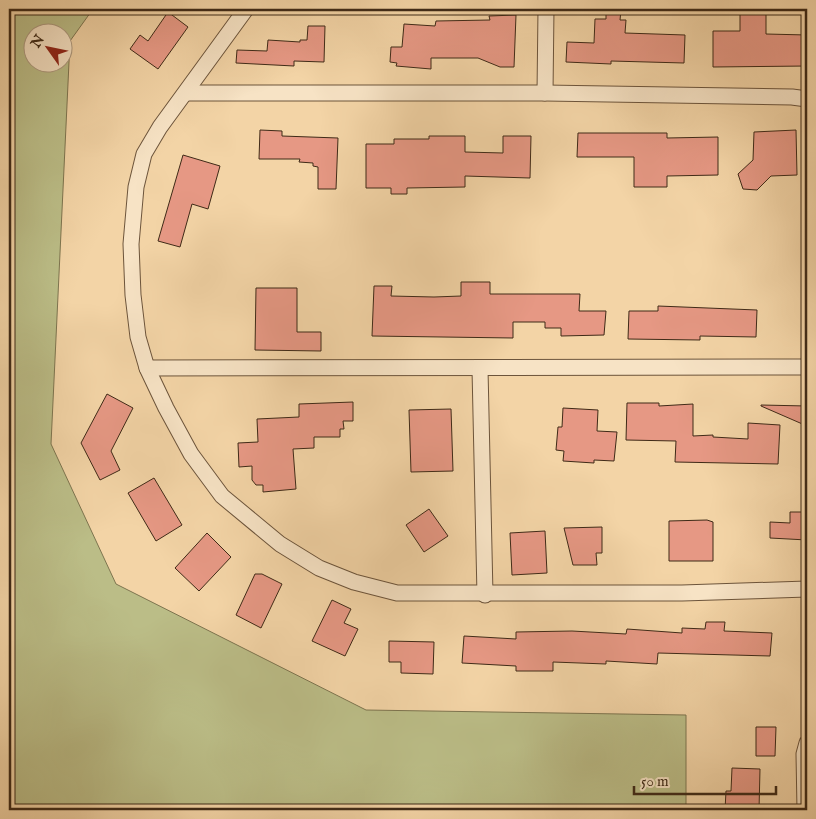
<svg xmlns="http://www.w3.org/2000/svg" width="816" height="819" viewBox="0 0 816 819" font-family="'IM FELL English',serif">
<style>
.green{fill:#bbbd87;stroke:#7d744f;fill-rule:evenodd}
.building{fill:#e69884;stroke:#3f2a17}
.lines{fill:none;stroke-linecap:round;stroke-linejoin:round}
.street-casing{stroke:#6c543b;stroke-width:17}
.street{stroke:#f7e3c5;stroke-width:15}
</style>
<rect width="100%" height="100%" fill="#f3d4a6"/>
<filter id="stains"><feTurbulence type="fractalNoise" baseFrequency=".004" numOctaves="4"/><feColorMatrix values="0 0 0 0 .2 0 0 0 0 .09 0 0 0 0 .02 0 0 0 .5 -.17"/></filter>
<radialGradient id="worn" r=".72"><stop offset=".6" stop-color="#630" stop-opacity="0"/><stop offset="1" stop-color="#630" stop-opacity=".3"/></radialGradient>
<path class="green" d="M9,9H93L70,41L51,444L116,584L366,710L686,715V810H9ZM32,32H62V62H32Z"/>
<g class="building">
<polygon points="606,10 621,10 620,20 626,20 625,33 685,35 684,63 611,61 611,64 566,62 567,42 594,43 595,19 606,19"/>
<polygon points="168,12 188,27 158,69 130,49 140,35 148,41"/>
<polygon points="766,12 766,34 807,35 807,66 713,67 713,31 740,31 740,13"/>
<polygon points="516,15 514,67 500,67 478,58 431,58 431,69 396,66 397,63 390,62 391,47 402,47 404,24 435,26 436,21 490,20 489,16"/>
<polygon points="308,26 325,26 324,62 294,61 294,66 236,63 237,50 267,51 268,40 300,42 300,40 307,40"/>
<polygon points="260,130 282,131 282,136 338,138 336,189 318,189 318,167 313,166 313,163 299,162 300,159 259,159"/>
<polygon points="796,130 797,175 771,176 757,190 743,189 738,174 753,160 754,132"/>
<polygon points="578,133 667,133 667,138 718,137 718,175 667,176 667,187 634,187 634,157 577,157"/>
<polygon points="429,136 465,136 465,152 503,153 503,136 531,136 530,178 465,176 465,187 407,188 407,194 391,194 391,188 366,188 366,144 394,144 394,139 429,139"/>
<polygon points="183,155 220,166 208,209 192,204 180,247 158,241"/>
<polygon points="461,282 490,282 490,294 580,294 579,311 606,311 604,335 561,336 561,328 545,328 545,322 513,322 513,338 372,336 374,286 392,286 391,296 434,297 461,296"/>
<polygon points="256,288 297,288 297,332 321,332 321,351 255,350"/>
<polygon points="658,306 757,310 756,337 700,336 700,340 628,339 629,311 658,311"/>
<polygon points="107,394 133,408 111,451 120,470 100,480 81,443"/>
<polygon points="353,402 353,421 343,421 344,429 340,429 340,437 314,437 314,448 293,449 296,489 263,492 263,485 256,485 252,480 252,466 239,467 238,443 258,442 257,419 299,417 299,404"/>
<polygon points="627,403 659,403 659,406 693,404 693,436 713,435 713,437 748,439 748,423 780,425 778,464 675,462 676,441 626,440"/>
<polygon points="761,405 807,406 807,426 761,406"/>
<polygon points="563,408 598,410 597,431 617,432 614,461 594,460 594,463 563,461 564,451 556,450 558,427 562,427"/>
<polygon points="451,409 453,471 411,472 409,410"/>
<polygon points="154,478 182,525 156,541 128,493"/>
<polygon points="429,509 448,536 424,552 406,525"/>
<polygon points="790,512 807,512 807,540 770,538 770,522 790,523"/>
<polygon points="707,520 713,522 713,561 669,561 669,521"/>
<polygon points="602,527 602,553 596,553 597,565 573,565 564,528"/>
<polygon points="545,531 547,573 512,575 510,533"/>
<polygon points="207,533 231,557 199,591 175,568"/>
<polygon points="255,574 262,574 282,584 261,628 236,615"/>
<polygon points="332,600 351,609 344,623 358,629 345,656 312,641"/>
<polygon points="706,622 725,622 724,631 772,633 770,656 658,653 657,664 606,661 606,664 553,662 553,671 516,671 516,666 462,663 464,636 516,639 516,632 572,631 626,634 627,629 682,633 682,628 705,629"/>
<polygon points="389,641 434,642 433,674 401,673 401,662 389,662"/>
<polygon points="756,727 776,727 775,756 756,756"/>
<polygon points="732,768 760,769 759,810 725,810 726,791 731,791"/>
</g>
<g class="lines">
<defs>
<g id="street">
<polyline points="246,9 160,127 144,154 136,187 131,244 133,295 138,337 147,368 166,408 191,454 222,496 280,544 319,568 354,582 397,593 682,593 807,589"/>
<polyline points="187,93 545,93 792,97 807,99"/>
<polyline points="545,93 546,9"/>
<polyline points="147,368 807,367"/>
<polyline points="480,369 485,595"/>
<polyline points="805,810 804,754 807,743"/>
</g>
</defs>
<use href="#street" class="street-casing"/>
<use href="#street" class="street"/>
</g>
<rect width="816" height="819" fill="none" stroke="#f3d4a6" stroke-width="30"/>
<rect x="10" y="10" width="796" height="799" fill="none" stroke="#3f2a17" stroke-width="2.5"/>
<rect x="15" y="15" width="786" height="789" fill="none" stroke="#3f2a17"/>
<g transform="translate(48 48) rotate(303)"><circle r="24" fill="#f7e3c5" stroke="#ad997f"/>
<path d="M0-4L9 19L0 12L-9 19Z" fill="#8f2418"/>
<text y="-8" font-size="14" font-weight="bold" text-anchor="middle" fill="#3f2a17">N</text>
</g>
<path d="M634 786v8h142v-8" fill="none" stroke="#3f2a17" stroke-width="2.5"/>
<text x="641" y="786" font-size="15" fill="#3f2a17" stroke="#f7e3c5" stroke-width="4" paint-order="stroke">50 m</text>
<rect width="100%" height="100%" filter="url(#stains)"/>
<rect width="100%" height="100%" fill="url(#worn)"/>
</svg>
